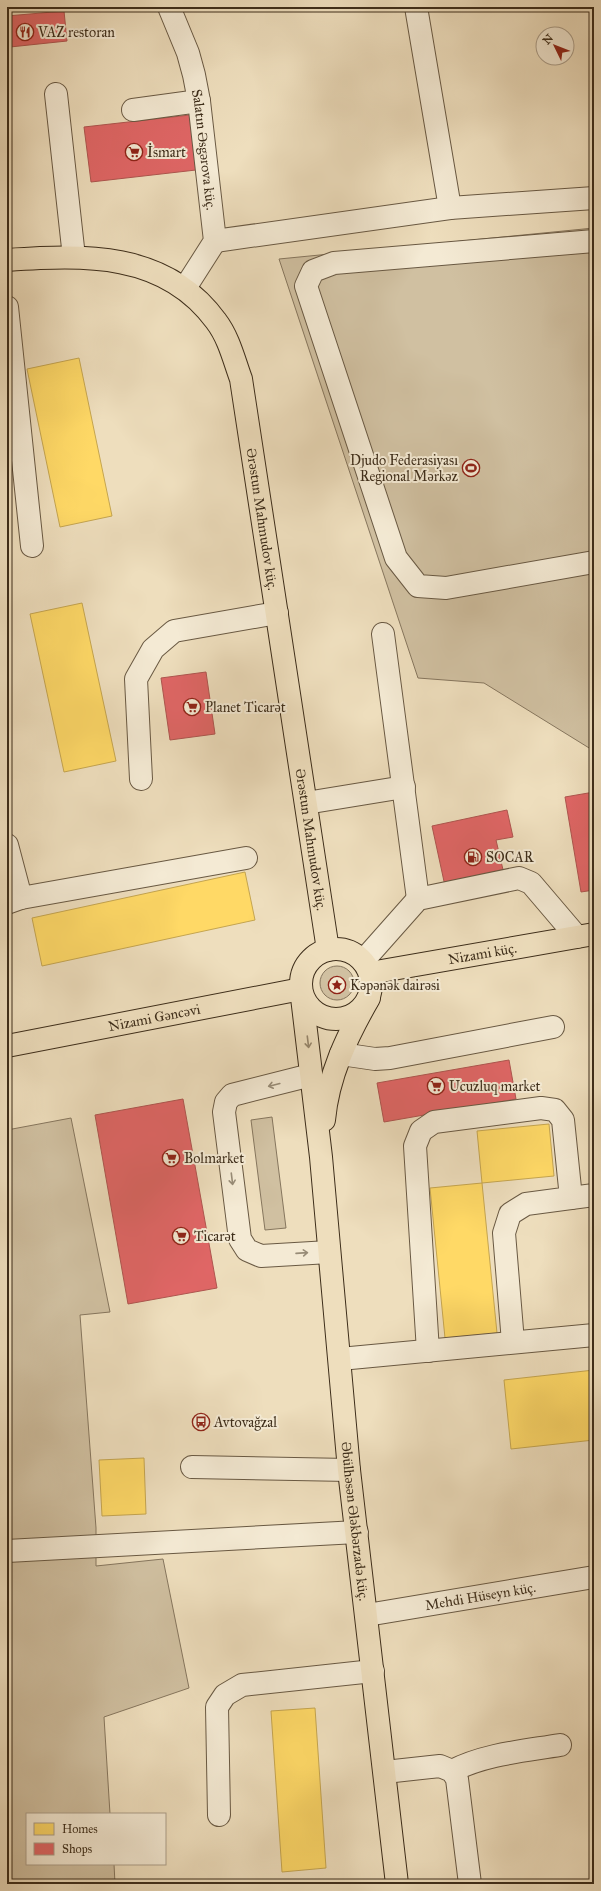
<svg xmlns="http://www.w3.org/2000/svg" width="601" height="1891" viewBox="0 0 601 1891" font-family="'IM FELL Great Primer',serif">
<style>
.green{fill:#d0c0a1;stroke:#86765e}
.homes{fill:#ffd966;stroke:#c5a54f}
.shops{fill:#e06666;stroke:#af554f}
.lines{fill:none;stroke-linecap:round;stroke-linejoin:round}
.minor-casing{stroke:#695943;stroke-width:24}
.major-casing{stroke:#3d2d1a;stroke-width:24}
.highway-casing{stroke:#3d2d1a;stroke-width:24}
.minor{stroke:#f4ead4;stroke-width:22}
.major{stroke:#eedebd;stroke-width:22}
.highway{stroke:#eedebd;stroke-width:22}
.oneway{stroke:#96866c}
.oneway2{stroke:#988c77}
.labels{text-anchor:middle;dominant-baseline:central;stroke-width:4;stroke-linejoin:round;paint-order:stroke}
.poi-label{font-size:14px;fill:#3d2d1a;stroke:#f4ead4;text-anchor:start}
.street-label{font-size:14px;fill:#3d2d1a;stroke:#f4ead4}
</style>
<rect width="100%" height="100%" fill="#eedebd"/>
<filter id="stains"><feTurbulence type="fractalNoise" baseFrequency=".005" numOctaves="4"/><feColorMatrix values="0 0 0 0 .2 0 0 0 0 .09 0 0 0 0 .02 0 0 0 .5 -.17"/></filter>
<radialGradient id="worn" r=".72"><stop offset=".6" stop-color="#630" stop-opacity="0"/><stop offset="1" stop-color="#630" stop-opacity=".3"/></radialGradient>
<g class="green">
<polygon points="594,228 594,751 484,683 418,678 279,259"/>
<circle cx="337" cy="983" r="17"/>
<polygon points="272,1117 286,1228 265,1230 251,1120"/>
<polygon points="71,1118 110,1312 80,1315 96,1528 96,1566 163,1559 189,1688 104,1717 110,1814 27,1814 27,1864 114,1864 115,1884 7,1884 7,1130"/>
</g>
<g class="homes">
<polygon points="79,358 112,516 60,527 27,369"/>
<polygon points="82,603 116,761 64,772 30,614"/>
<polygon points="245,872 255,920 42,966 32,918"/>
<polygon points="549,1124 554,1176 482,1183 477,1131"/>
<polygon points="482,1183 497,1333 445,1338 430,1188"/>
<polygon points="594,1370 594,1440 511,1449 504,1380"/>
<polygon points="144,1458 146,1514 102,1516 99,1460"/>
<polygon points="315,1708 326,1868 282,1872 271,1711"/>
</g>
<g class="shops">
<polygon points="64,11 67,41 10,47 11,65 7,66 7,16"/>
<polygon points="190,115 196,170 91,182 84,127"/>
<polygon points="206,672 215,734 170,740 161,678"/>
<polygon points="594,792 594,890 581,892 565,797"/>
<polygon points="507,810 513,837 496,840 504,874 445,886 432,826"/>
<polygon points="509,1060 516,1099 384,1122 377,1083"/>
<polygon points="183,1099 217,1288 128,1304 95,1115"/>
</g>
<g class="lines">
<defs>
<g id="minor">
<path id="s1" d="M169,7L188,53L194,75L199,101L215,241L185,288"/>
<polyline points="416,7 450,208"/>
<polyline points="56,94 74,257"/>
<polyline points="133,110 199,101"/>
<polyline points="215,241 450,208 594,198"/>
<polyline points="594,241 334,263 313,271 306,286 396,558 418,586 446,588 594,562"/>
<polyline points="7,307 32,546"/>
<polyline points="383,634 418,899"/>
<polyline points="141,779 136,679 153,649 174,631 277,613"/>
<polyline points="306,803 404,787"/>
<polyline points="7,845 21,898"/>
<polyline points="7,903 21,898 246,858"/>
<polyline points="363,961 418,899 519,878 531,883 577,937"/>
<polyline points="341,1054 375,1059 390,1058 553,1027"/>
<polyline points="311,1075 232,1095 226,1102 224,1112 240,1239 247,1250 261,1256 329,1252"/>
<polyline points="571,1198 594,1195"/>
<polyline points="428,1351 415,1146 421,1131 434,1122 541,1108 555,1110 563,1120 571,1198 526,1204 510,1214 504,1233 513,1342"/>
<polyline points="340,1359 594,1335"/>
<polyline points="192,1467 349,1470"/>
<polyline points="7,1551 357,1532"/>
<path id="s2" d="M367,1615L594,1577"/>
<path d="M452,1771C485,1754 524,1751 560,1745"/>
<polyline points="385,1772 440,1766 452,1771 457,1779 470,1884"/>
<polyline points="219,1815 217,1707 225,1695 242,1685 373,1671"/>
</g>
<g id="major">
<path id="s3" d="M7,260C84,255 165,251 216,321C229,338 234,360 241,379L328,950"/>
<path id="s4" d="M301,989L321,1157L349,1470L397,1884"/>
<path d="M324,1120C328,1076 347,1036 369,998"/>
</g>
<g id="highway">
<circle cx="336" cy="984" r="35"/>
<path id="s5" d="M370,973L594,934"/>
<path id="s6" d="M7,1046L301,989"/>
</g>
</defs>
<use href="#minor" class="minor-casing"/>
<use href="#major" class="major-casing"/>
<use href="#highway" class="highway-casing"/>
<use href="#minor" class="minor"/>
<use href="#major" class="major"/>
<use href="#highway" class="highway"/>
</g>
<defs><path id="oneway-shaft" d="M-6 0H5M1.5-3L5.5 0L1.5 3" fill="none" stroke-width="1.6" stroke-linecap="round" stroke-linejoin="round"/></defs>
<use class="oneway" href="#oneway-shaft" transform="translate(308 1042) rotate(83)"/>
<g class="oneway2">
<use href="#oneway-shaft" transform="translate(274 1085) rotate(166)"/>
<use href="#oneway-shaft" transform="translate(232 1179) rotate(83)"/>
<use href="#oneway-shaft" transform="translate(302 1253) rotate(-4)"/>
</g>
<defs>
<symbol id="restaurant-ring" viewBox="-11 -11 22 22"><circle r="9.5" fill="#f4ead4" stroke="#8f2418" stroke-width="1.5"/><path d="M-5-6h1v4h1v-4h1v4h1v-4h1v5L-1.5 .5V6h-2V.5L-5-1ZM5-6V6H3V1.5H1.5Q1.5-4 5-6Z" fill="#8f2418"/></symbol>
<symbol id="supermarket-ring" viewBox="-11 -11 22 22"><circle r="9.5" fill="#f4ead4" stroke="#8f2418" stroke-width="1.5"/><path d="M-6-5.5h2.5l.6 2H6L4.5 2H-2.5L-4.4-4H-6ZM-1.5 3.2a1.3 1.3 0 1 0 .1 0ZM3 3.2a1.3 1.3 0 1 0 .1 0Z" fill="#8f2418"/></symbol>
<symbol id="stadium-ring" viewBox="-11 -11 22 22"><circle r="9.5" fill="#f4ead4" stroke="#8f2418" stroke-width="1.5"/><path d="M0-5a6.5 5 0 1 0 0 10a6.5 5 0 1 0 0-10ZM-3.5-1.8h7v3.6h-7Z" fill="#8f2418"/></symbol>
<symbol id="fuel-ring" viewBox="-11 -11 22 22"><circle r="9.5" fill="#f4ead4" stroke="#8f2418" stroke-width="1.5"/><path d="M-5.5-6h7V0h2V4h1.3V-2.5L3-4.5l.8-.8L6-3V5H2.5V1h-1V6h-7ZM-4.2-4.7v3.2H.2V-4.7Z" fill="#8f2418"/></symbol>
<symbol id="sight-ring" viewBox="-11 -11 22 22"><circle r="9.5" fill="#f4ead4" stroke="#8f2418" stroke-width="1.5"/><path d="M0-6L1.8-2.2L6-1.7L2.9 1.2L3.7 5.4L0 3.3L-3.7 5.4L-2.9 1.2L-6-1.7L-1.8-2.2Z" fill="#8f2418"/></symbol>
<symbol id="bus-ring" viewBox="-11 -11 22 22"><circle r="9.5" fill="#f4ead4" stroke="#8f2418" stroke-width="1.5"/><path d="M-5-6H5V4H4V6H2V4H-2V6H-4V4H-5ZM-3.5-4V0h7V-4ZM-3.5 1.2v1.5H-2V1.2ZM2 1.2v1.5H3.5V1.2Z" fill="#8f2418"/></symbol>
</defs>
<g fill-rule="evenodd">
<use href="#restaurant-ring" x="15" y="22" width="20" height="20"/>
<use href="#supermarket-ring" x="124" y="142" width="20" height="20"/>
<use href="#stadium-ring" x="461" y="458" width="20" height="20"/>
<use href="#supermarket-ring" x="182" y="697" width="20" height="20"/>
<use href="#fuel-ring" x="463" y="847" width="20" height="20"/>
<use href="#sight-ring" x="327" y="975" width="20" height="20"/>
<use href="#supermarket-ring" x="426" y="1076" width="20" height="20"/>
<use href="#supermarket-ring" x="161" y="1148" width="20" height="20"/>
<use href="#supermarket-ring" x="171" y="1226" width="20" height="20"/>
<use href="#bus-ring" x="191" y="1412" width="20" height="20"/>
</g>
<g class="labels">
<g class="poi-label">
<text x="38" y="32">VAZ restoran</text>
<text x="147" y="152">İsmart</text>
<text x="458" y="460" text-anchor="end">Djudo Federasiyası<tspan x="458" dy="16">Regional Mərkəz</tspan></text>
<text x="205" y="707">Planet Ticarət</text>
<text x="486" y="857">SOCAR</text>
<text x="350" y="985">Kəpənək dairəsi</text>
<text x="449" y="1086">Ucuzluq market</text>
<text x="184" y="1158">Bolmarket</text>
<text x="194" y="1236">Ticarət</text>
<text x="214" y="1422">Avtovağzal</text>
</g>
<g class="street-label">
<text stroke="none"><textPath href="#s1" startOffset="148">Salatın Əsgərova küç.</textPath></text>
<text stroke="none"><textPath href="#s3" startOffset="434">Ərəstun Mahmudov küç.</textPath></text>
<text stroke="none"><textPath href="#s3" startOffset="758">Ərəstun Mahmudov küç.</textPath></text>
<text stroke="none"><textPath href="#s5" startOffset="114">Nizami küç.</textPath></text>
<text stroke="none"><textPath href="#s6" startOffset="150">Nizami Gəncəvi</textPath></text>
<text stroke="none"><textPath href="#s4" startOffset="535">Əbülhəsən Ələkbərzadə küç.</textPath></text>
<text stroke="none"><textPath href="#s2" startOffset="115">Mehdi Hüseyn küç.</textPath></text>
</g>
</g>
<rect width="601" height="1891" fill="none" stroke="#eedebd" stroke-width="24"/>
<rect x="8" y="8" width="585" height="1875" fill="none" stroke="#3d2d1a" stroke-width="2"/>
<rect x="12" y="12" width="577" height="1867" fill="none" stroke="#3d2d1a"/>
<rect x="26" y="1813" width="140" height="52" fill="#f4ead4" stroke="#ab9e8a"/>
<rect x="34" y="1823" width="20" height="12" fill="#ffd966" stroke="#ab9e8a"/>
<text x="62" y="1833" font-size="12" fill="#3d2d1a">Homes</text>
<rect x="34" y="1843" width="20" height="12" fill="#e06666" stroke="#ab9e8a"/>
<text x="62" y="1853" font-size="12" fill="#3d2d1a">Shops</text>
<g transform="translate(555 46) rotate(313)"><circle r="19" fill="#f4ead4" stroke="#ab9e8a"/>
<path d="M0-3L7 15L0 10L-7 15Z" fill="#8f2418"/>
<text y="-6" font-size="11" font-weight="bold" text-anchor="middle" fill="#3d2d1a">N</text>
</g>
<rect width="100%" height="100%" filter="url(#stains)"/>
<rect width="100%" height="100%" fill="url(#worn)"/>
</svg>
